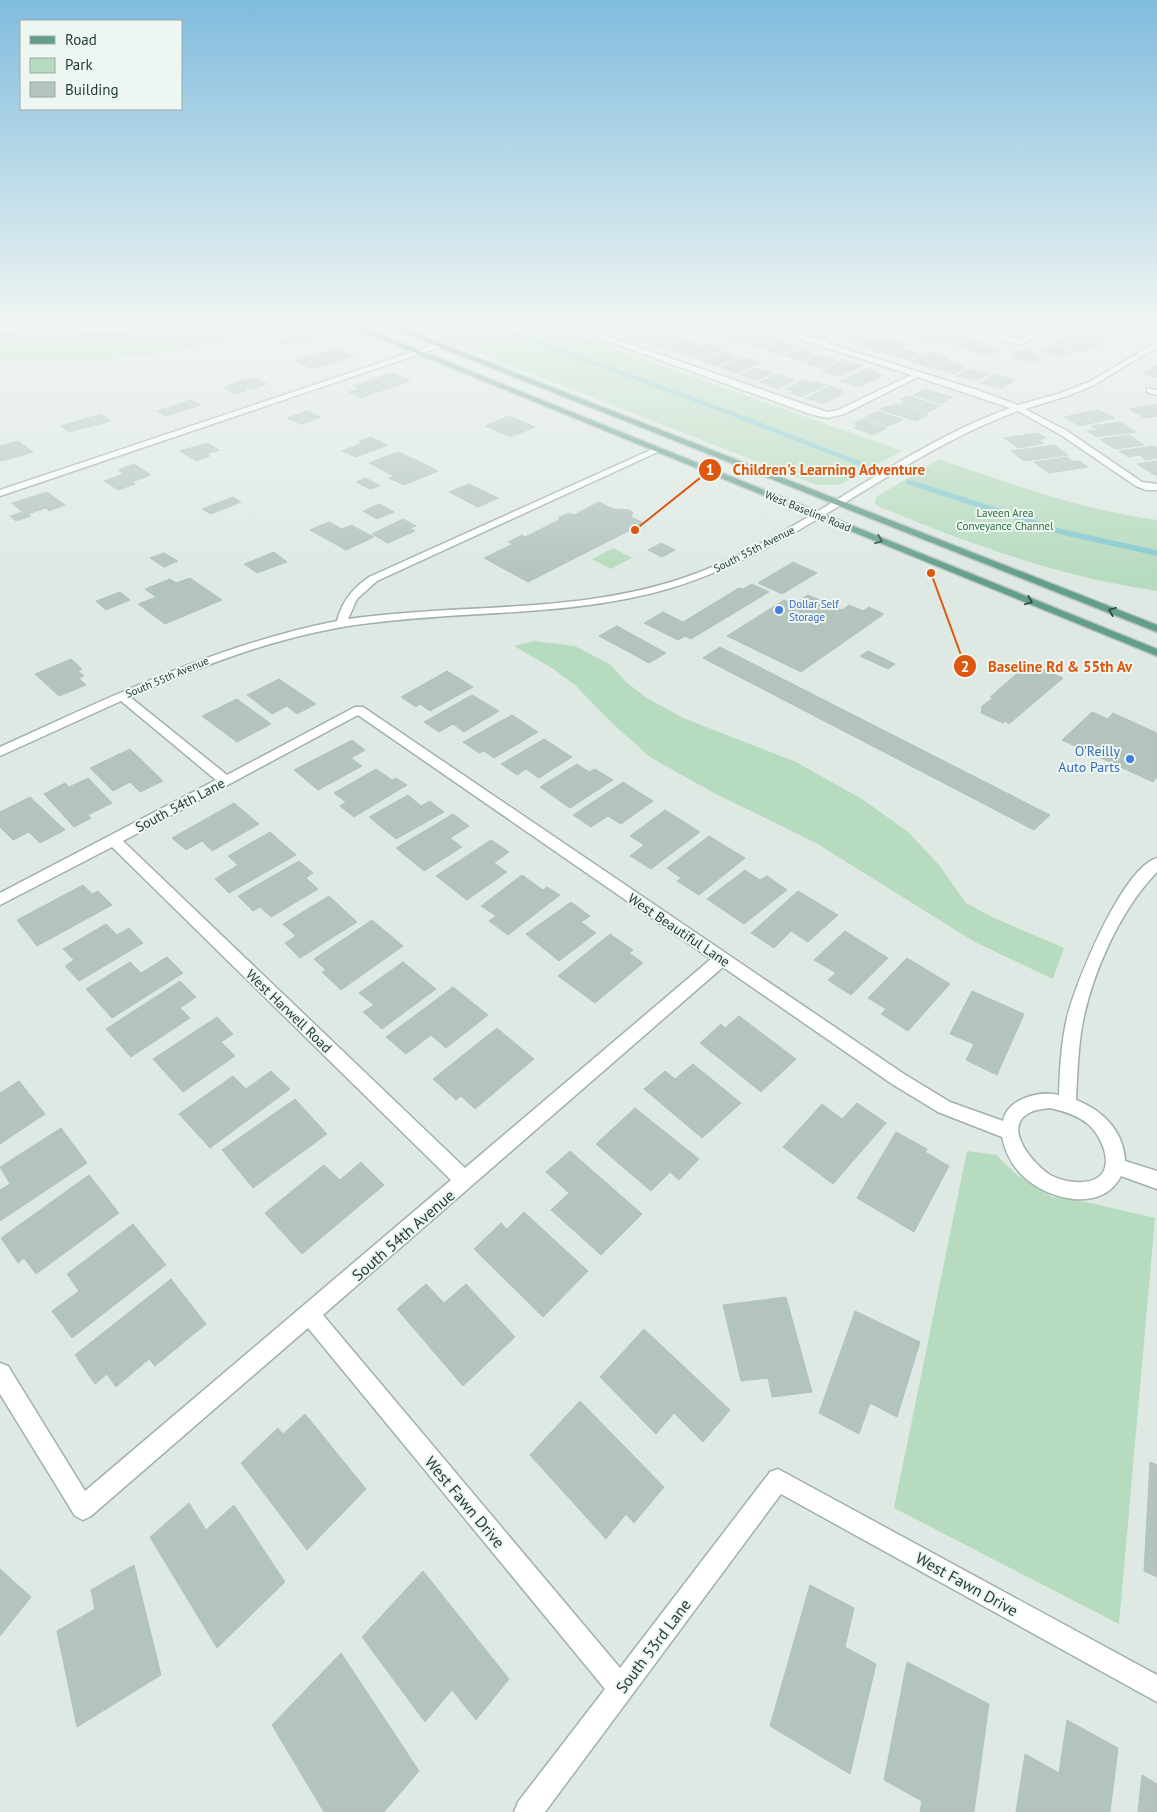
<svg xmlns="http://www.w3.org/2000/svg" width="1157" height="1812" viewBox="0 0 1157 1812" font-family="'PT Sans',sans-serif">
<style>
.green{fill:#b6dbbe}
.lines{fill:none;stroke-linecap:round;stroke-linejoin:round}
.stream-far1{stroke:#85c9cf;stroke-width:4.5}
.stream{stroke:#85c9cf;stroke-width:5.5}
.building{fill:#b3c4bc;stroke:#b0c3ba}
.minor-casing{stroke:#a1b1aa;stroke-width:3}
.major-casing{stroke:#bcc4c1;stroke-width:3}
.minor{fill:#fff;fill-rule:evenodd}
.major{fill:#629f8b;fill-rule:evenodd}
.oneway{stroke:#305247}
.shop-dot{fill:#3f7fe0;stroke:#eef6f1;stroke-width:2}
.labels{text-anchor:middle;dominant-baseline:central;stroke-width:4;stroke-linejoin:round;paint-order:stroke}
.far-street-label{font-size:11px;fill:#1f3930;stroke:#eef6f1}
.far-park-label{font-size:11px;fill:#2a6f40;stroke:#eef6f1}
.far-shop-label{font-size:11px;fill:#366cbe;stroke:#eef6f1;text-anchor:start}
.shop-label{font-size:14px;fill:#366cbe;stroke:#eef6f1;text-anchor:end}
.street-label{font-size:14px;fill:#1f3930;stroke:#eef6f1}
.near-street-label{font-size:16px;fill:#1f3930;stroke:#eef6f1}
.leader{fill:none;stroke:#de570e;stroke-width:2}
.callout-dot{fill:#de570e;stroke:#eef6f1;stroke-width:2}
.mark-label{font-size:15px;text-anchor:middle;font-weight:bold;fill:#fff}
.callout-label{font-size:15px;text-anchor:middle;font-weight:bold;fill:#de570e;stroke:#eef6f1;stroke-width:4;stroke-linejoin:round;paint-order:stroke}
</style>
<rect width="100%" height="100%" fill="#dee9e3"/>
<g class="green">
<path d="M0,324H285C192,352 97,366 0,360Z"/>
<polygon points="404,324 545,324 902,451 839,485 817,485"/>
<path d="M939,459C1011,484 1081,510 1157,520V591C1058,576 972,545 880,507L875,503L876,497Z"/>
<polygon points="613,548 632,558 611,569 592,559"/>
<polygon points="534,641 575,646 611,665 625,681 645,697 683,718 796,762 862,799 908,832 939,865 966,903 994,918 1064,948 1053,979 973,941 816,843 714,793 650,757 611,722 575,685 552,668 514,646"/>
<polygon points="967,1151 996,1155 1017,1175 1052,1197 1086,1202 1155,1218 1119,1624 894,1508"/>
</g>
<g class="lines">
<g class="stream-far1">
<polyline points="488,324 725,411 866,466"/>
<path d="M0,335C68,340 133,335 200,324"/>
<polyline points="909,482 924,487"/>
</g>
<polyline class="stream" points="921,486 1062,532 1157,553"/>
</g>
<g class="building">
<polygon points="623,324 642,324 646,326 621,335 607,330"/>
<polygon points="689,324 717,324 700,331 685,326"/>
<polygon points="723,324 739,328 721,336 706,331"/>
<polygon points="821,324 827,326 810,330 795,325"/>
<polygon points="888,324 916,324 904,330"/>
<polygon points="983,324 1005,324 1019,328 1005,332 981,325"/>
<polygon points="1119,324 1121,325 1112,329 1094,325"/>
<polygon points="920,325 929,326 940,329 920,339 902,334"/>
<polygon points="1089,326 1110,331 1104,334 1109,336 1105,338 1079,331"/>
<polygon points="643,329 658,334 639,341 625,336"/>
<polygon points="743,330 756,336 738,343 723,338"/>
<polygon points="943,330 959,336 942,345 923,339"/>
<polygon points="668,332 683,338 659,347 643,342"/>
<polygon points="307,333 317,337 290,345 280,341"/>
<polygon points="1067,333 1071,335 1076,333 1102,340 1099,342 1103,343 1097,346 1061,337"/>
<polygon points="763,335 779,340 762,348 745,343"/>
<polygon points="862,336 880,341 865,348 849,341"/>
<polygon points="963,336 982,342 967,349 949,343"/>
<polygon points="889,339 907,345 885,355 870,348"/>
<polygon points="683,340 699,345 678,353 665,347"/>
<polygon points="1058,340 1064,342 1068,340 1094,347 1084,352 1052,343"/>
<polygon points="782,342 800,346 780,354 764,349"/>
<polygon points="708,344 723,349 699,359 684,353"/>
<polygon points="983,344 1001,349 989,356 969,350"/>
<polygon points="1050,345 1072,352 1059,357 1040,351"/>
<polygon points="337,348 355,356 313,369 295,361"/>
<polygon points="800,349 810,352 806,353 814,356 802,361 785,355"/>
<polygon points="904,349 921,354 907,360 890,355"/>
<polygon points="1012,351 1034,351 1039,361 1017,360"/>
<polygon points="722,352 737,358 716,366 701,361"/>
<polygon points="930,352 950,358 930,368 910,362"/>
<polygon points="821,355 838,361 822,368 804,362"/>
<polygon points="745,357 761,363 736,373 720,368"/>
<polygon points="843,361 861,366 839,377 821,371"/>
<polygon points="948,361 966,367 954,374 935,368"/>
<polygon points="1157,365 1157,377 1143,374"/>
<polygon points="756,368 773,373 758,380 740,375"/>
<polygon points="867,368 878,372 875,373 883,375 859,387 841,381"/>
<polygon points="969,369 989,374 978,380 956,376"/>
<polygon points="393,373 410,381 360,398 348,392 359,389 353,386"/>
<polygon points="778,374 796,380 778,388 760,382"/>
<polygon points="995,374 1015,380 1001,388 981,383"/>
<polygon points="254,378 267,384 253,389 249,387 243,389 247,391 236,394 223,388 245,379 249,380"/>
<polygon points="804,380 810,383 813,381 826,385 801,397 790,393 794,392 786,389"/>
<polygon points="830,386 842,390 839,391 844,393 824,404 806,398"/>
<polygon points="925,389 952,397 941,404 914,395"/>
<polygon points="908,396 940,406 927,413 900,404 906,401 900,399"/>
<polygon points="191,400 201,405 166,416 157,411"/>
<polygon points="896,404 928,415 916,421 879,409"/>
<polygon points="1156,404 1157,416 1145,418 1129,409"/>
<polygon points="1098,410 1115,418 1080,426 1064,417"/>
<polygon points="307,411 321,417 301,424 287,418"/>
<polygon points="878,411 903,420 887,426 864,418"/>
<polygon points="101,414 111,421 69,432 61,426"/>
<polygon points="509,416 516,419 535,427 511,437 485,426"/>
<polygon points="862,419 887,428 873,435 854,428 859,425 854,424"/>
<polygon points="1121,422 1136,432 1096,437 1087,431 1097,430 1091,426"/>
<polygon points="1037,433 1046,438 1039,440 1044,443 1019,448 1004,438"/>
<polygon points="1129,435 1144,445 1115,449 1100,439"/>
<polygon points="371,437 388,445 356,457 342,451 362,443 359,441"/>
<polygon points="18,441 33,452 2,461 0,460 0,446"/>
<polygon points="208,443 219,450 206,454 210,456 196,461 180,451"/>
<polygon points="1054,445 1068,455 1024,461 1011,451"/>
<polygon points="1154,446 1157,448 1157,458 1146,460 1139,455 1128,457 1119,451"/>
<polygon points="398,452 418,461 438,471 404,485 389,478 394,476 369,463"/>
<polygon points="1067,457 1074,462 1079,461 1088,467 1049,473 1034,462"/>
<polygon points="1157,461 1157,475 1155,475 1137,464"/>
<polygon points="134,464 151,475 132,482 135,484 118,490 104,481 124,474 118,470"/>
<polygon points="366,478 380,486 370,489 356,482"/>
<polygon points="469,484 498,498 478,507 449,492"/>
<polygon points="47,492 65,505 49,511 46,508 28,514 31,516 16,521 10,516 23,512 12,503"/>
<polygon points="233,497 241,502 211,514 202,509"/>
<polygon points="599,502 613,509 629,510 633,512 631,517 644,523 528,582 484,558 513,544 508,542 522,535 525,537 561,519 558,518 569,513 574,515"/>
<polygon points="379,504 394,512 377,519 363,511"/>
<polygon points="403,519 416,526 410,528 415,531 388,543 372,534"/>
<polygon points="329,522 342,529 351,525 374,537 346,550 310,530"/>
<polygon points="661,543 675,550 662,557 648,550"/>
<polygon points="274,552 287,562 257,573 244,564"/>
<polygon points="164,553 178,561 164,567 150,558"/>
<polygon points="793,562 817,573 782,594 758,583"/>
<polygon points="190,578 222,600 165,624 138,604 156,597 145,589 170,579 176,583"/>
<polygon points="752,584 769,592 691,639 685,636 678,640 644,623 663,612 683,622 739,588 743,589"/>
<polygon points="120,592 130,600 106,610 96,601"/>
<polygon points="808,595 842,610 849,605 863,611 869,607 884,614 801,672 727,636 784,600 794,604"/>
<polygon points="617,626 666,653 649,663 599,636"/>
<polygon points="720,647 1050,815 1034,830 703,658"/>
<polygon points="868,651 895,664 888,669 860,656"/>
<polygon points="71,659 82,669 78,671 84,676 79,678 86,685 59,696 35,674"/>
<polygon points="1029,663 1063,678 1009,724 1005,721 1003,723 981,713 982,706 993,698 990,697"/>
<polygon points="447,671 473,687 430,711 420,704 416,707 401,697"/>
<polygon points="279,679 316,704 297,714 287,706 272,714 247,695"/>
<polygon points="472,695 499,711 464,732 453,724 439,732 424,722"/>
<polygon points="237,699 271,724 237,742 202,716"/>
<polygon points="1092,712 1108,719 1113,713 1157,733 1157,777 1153,782 1062,740"/>
<polygon points="512,715 538,732 494,758 484,751 479,753 463,742"/>
<polygon points="544,739 572,757 539,778 526,769 517,775 501,764"/>
<polygon points="352,740 365,750 351,758 362,766 318,790 294,770"/>
<polygon points="130,749 163,781 140,792 130,782 113,791 90,768"/>
<polygon points="577,764 589,772 595,769 613,780 570,808 540,787"/>
<polygon points="376,769 392,780 396,778 407,785 354,817 340,806 346,802 334,793"/>
<polygon points="88,778 112,803 88,815 91,818 74,827 44,794 65,783 69,787"/>
<polygon points="623,782 653,801 621,824 608,816 591,827 573,815"/>
<polygon points="408,795 421,806 430,801 444,812 396,839 369,817"/>
<polygon points="30,797 65,830 40,843 29,832 13,840 0,827 0,812"/>
<polygon points="234,803 259,824 212,851 202,841 186,850 172,838"/>
<polygon points="665,810 700,832 651,869 630,856 644,845 630,836"/>
<polygon points="453,814 469,826 450,838 462,847 424,871 396,848"/>
<polygon points="270,832 296,855 229,893 215,879 238,865 228,856"/>
<polygon points="709,836 745,858 699,895 677,881 681,878 667,868"/>
<polygon points="491,840 509,852 494,863 507,872 467,900 436,876"/>
<polygon points="299,861 313,873 306,878 318,889 271,917 260,907 253,911 238,896"/>
<polygon points="745,870 760,880 767,876 787,890 744,924 707,899"/>
<polygon points="522,875 543,890 547,887 560,895 508,935 489,921 496,916 481,906"/>
<polygon points="83,885 92,894 98,891 112,905 37,946 17,920"/>
<polygon points="798,891 838,915 808,942 791,931 774,948 751,933"/>
<polygon points="329,896 357,922 300,958 285,943 296,936 283,924"/>
<polygon points="571,902 590,916 581,922 596,933 559,961 526,934"/>
<polygon points="372,920 403,946 341,990 322,972 326,970 314,959"/>
<polygon points="106,924 117,935 129,928 143,943 79,981 65,966 74,960 63,949"/>
<polygon points="845,931 888,958 851,995 828,980 836,973 814,960"/>
<polygon points="610,934 633,950 629,953 643,963 595,1003 558,976"/>
<polygon points="167,957 183,973 112,1018 86,989 130,962 141,973"/>
<polygon points="907,958 950,984 908,1031 881,1014 886,1009 868,998"/>
<polygon points="403,962 436,989 382,1029 363,1012 374,1005 359,993"/>
<polygon points="180,981 196,997 180,1008 190,1018 131,1057 106,1029"/>
<polygon points="453,987 488,1015 446,1048 431,1035 406,1054 386,1037"/>
<polygon points="972,991 1024,1014 997,1075 966,1060 974,1044 950,1034"/>
<polygon points="739,1016 796,1059 761,1092 700,1043 721,1024 725,1028"/>
<polygon points="217,1017 233,1034 221,1042 235,1056 183,1092 153,1059"/>
<polygon points="497,1028 534,1059 475,1109 461,1096 456,1100 433,1079"/>
<polygon points="693,1064 741,1103 702,1138 644,1089 665,1071 675,1079"/>
<polygon points="271,1071 290,1089 210,1148 179,1114 233,1076 246,1089"/>
<polygon points="19,1081 45,1114 0,1144 0,1093"/>
<polygon points="295,1099 327,1134 253,1188 222,1150"/>
<polygon points="857,1103 886,1123 833,1184 783,1147 822,1104 842,1119"/>
<polygon points="635,1108 699,1159 679,1180 670,1172 651,1191 596,1144"/>
<polygon points="61,1128 87,1163 0,1221 0,1190 10,1184 0,1167"/>
<polygon points="896,1132 927,1149 925,1152 949,1166 914,1232 857,1198"/>
<polygon points="570,1151 642,1214 601,1255 551,1210 569,1193 546,1172"/>
<polygon points="361,1162 384,1185 302,1254 265,1213 324,1165 340,1180"/>
<polygon points="89,1175 119,1213 36,1274 24,1258 18,1263 1,1238"/>
<polygon points="524,1212 588,1271 543,1317 474,1249 501,1223 507,1229"/>
<polygon points="133,1224 166,1265 72,1338 52,1311 79,1291 67,1274"/>
<polygon points="171,1279 206,1324 155,1366 149,1359 116,1387 107,1374 95,1384 75,1355"/>
<polygon points="426,1284 444,1303 466,1284 515,1337 463,1386 397,1309"/>
<polygon points="786,1297 812,1392 772,1397 768,1378 741,1381 723,1305"/>
<polygon points="855,1311 920,1342 897,1417 870,1403 859,1434 819,1413"/>
<polygon points="644,1329 730,1410 703,1442 674,1413 656,1434 600,1377"/>
<polygon points="580,1401 664,1487 634,1523 626,1514 606,1539 530,1455"/>
<polygon points="305,1414 366,1489 307,1550 241,1463 278,1428 283,1434"/>
<polygon points="1150,1462 1157,1465 1157,1577 1144,1571"/>
<polygon points="189,1503 206,1530 234,1505 285,1582 217,1648 150,1537"/>
<polygon points="134,1565 161,1675 77,1727 57,1631 95,1609 91,1590"/>
<polygon points="0,1569 31,1597 0,1636"/>
<polygon points="423,1571 509,1679 476,1720 452,1690 425,1722 362,1637"/>
<polygon points="810,1585 854,1608 845,1647 876,1664 850,1774 770,1726"/>
<polygon points="341,1653 419,1771 384,1812 324,1812 272,1725"/>
<polygon points="907,1662 989,1704 974,1812 920,1812 922,1801 884,1780"/>
<polygon points="1067,1720 1118,1748 1110,1812 1016,1812 1025,1754 1059,1773"/>
<polygon points="1142,1775 1157,1784 1157,1812 1138,1812"/>
</g>
<g class="lines">
<defs>
<g id="minor">
<path d="M560,324H571L827,412L838,410L911,375L754,324H766L819,341L856,324H866L826,343L974,389L1018,405L1061,393L1089,382L1157,342V347L1094,385L1067,396L1025,409L1067,431L1142,482L1157,484V490H1146L1136,486L1061,435L1018,411C895,456 797,550 671,588C573,617 471,610 370,623C286,633 208,663 130,697L227,775L355,707H363L904,1074L950,1102L1003,1121C1007,1099 1039,1090 1059,1095C1060,1069 1061,1043 1067,1018C1075,984 1122,868 1157,858V872C1119,911 1090,977 1081,1032C1078,1054 1077,1077 1076,1100C1102,1110 1124,1131 1125,1161L1157,1171V1189L1121,1176C1101,1215 1043,1199 1019,1172C1010,1162 1005,1150 1002,1137L938,1112L892,1084L723,967L323,1315L620,1668L770,1472L778,1469L1157,1675V1702L781,1494L545,1812H514L518,1802L605,1689L308,1328L91,1516L83,1520L75,1516L0,1394V1363L8,1366L85,1491L451,1180L112,847L0,905V893L216,780L121,701L0,756V747C111,697 216,645 337,621C342,601 353,588 369,577L655,448H661L662,450L377,581L357,599L348,619C465,602 587,616 700,572C809,529 900,448 1010,408L918,377L844,414L827,418L810,414ZM358,715L711,959L465,1168L123,841ZM1050,1108C1064,1111 1077,1115 1088,1124C1106,1140 1119,1180 1083,1182C1072,1183 1060,1180 1050,1175C1033,1164 1000,1126 1031,1112C1037,1109 1044,1109 1050,1108Z"/>
<polygon points="949,324 961,324 1019,340 1050,324 1059,324 1020,345"/>
<polygon points="436,344 443,346 0,496 0,490"/>
<polygon points="1147,388 1157,390 1157,395 1147,392"/>
</g>
<g id="major">
<polygon points="344,324 354,324 1157,649 1157,656"/>
<polygon points="381,324 391,324 1157,625 1157,632"/>
</g>
</defs>
<use href="#minor" class="minor-casing"/>
<use href="#major" class="major-casing"/>
<use href="#minor" class="minor"/>
<use href="#major" class="major"/>
</g>
<defs><path id="oneway-chevron" d="M-2-3.5L2.5 0L-2 3.5" fill="none" stroke-width="1.6" stroke-linecap="round" stroke-linejoin="round" transform="scale(1.25)"/></defs>
<g class="oneway">
<use href="#oneway-chevron" transform="translate(879 540) rotate(22)"/>
<use href="#oneway-chevron" transform="translate(1029 601) rotate(22)"/>
<use href="#oneway-chevron" transform="translate(1112 611) rotate(-158)"/>
</g>
<linearGradient id="sky" x2="0" y2="1"><stop stop-color="#80bcde"/><stop offset="0.56" stop-color="#f0f5f2"/><stop offset="1" stop-color="#f0f5f2" stop-opacity="0"/></linearGradient>
<rect width="1157" height="578" fill="url(#sky)"/>
<g class="shop-dot">
<circle cx="779" cy="610" r="5"/>
<circle cx="1130" cy="759" r="5"/>
</g>
<g class="labels">
<g class="far-street-label">
<text transform="translate(808 511) rotate(22)">West Baseline Road</text>
<text transform="translate(754 549) rotate(-27)">South 55th Avenue</text>
<text transform="translate(167 677) rotate(-23)">South 55th Avenue</text>
</g>
<g class="far-park-label">
<text x="1005" y="513">Laveen Area<tspan x="1005" dy="13">Conveyance Channel</tspan></text>
</g>
<g class="far-shop-label">
<text x="789" y="604">Dollar Self<tspan x="789" dy="13">Storage</tspan></text>
</g>
<g class="shop-label">
<text x="1120" y="751">O'Reilly<tspan x="1120" dy="16">Auto Parts</tspan></text>
</g>
<g class="street-label">
<text transform="translate(180 805) rotate(-28)">South 54th Lane</text>
<text transform="translate(679 930) rotate(34)">West Beautiful Lane</text>
<text transform="translate(289 1011) rotate(44)">West Harwell Road</text>
</g>
<g class="near-street-label">
<text transform="translate(403 1235) rotate(-41)">South 54th Avenue</text>
<text transform="translate(465 1502) rotate(50)">West Fawn Drive</text>
<text transform="translate(967 1584) rotate(29)">West Fawn Drive</text>
<text transform="translate(653 1646) rotate(-53)">South 53rd Lane</text>
</g>
</g>
<path class="leader" d="M635 530L710 470M931 573L965 666"/>
<g class="callout-dot">
<circle cx="635" cy="530" r="5"/>
<circle cx="931" cy="573" r="5"/>
<circle cx="710" cy="470" r="12"/>
<circle cx="965" cy="666" r="12"/>
</g>
<g class="mark-label">
<text x="710" y="475">1</text>
<text x="965" y="672">2</text>
</g>
<g class="callout-label">
<text x="829" y="475">Children's Learning Adventure</text>
<text x="1060" y="672">Baseline Rd &amp; 55th Av</text>
</g>
<rect x="20" y="20" width="162" height="90" fill="#eef6f1" stroke="#9baaa4"/>
<rect x="30" y="36" width="25" height="8" fill="#629f8b" stroke="#9baaa4"/>
<text x="65" y="45" font-size="15" fill="#1f3930">Road</text>
<rect x="30" y="58" width="25" height="15" fill="#b6dbbe" stroke="#9baaa4"/>
<text x="65" y="70" font-size="15" fill="#1f3930">Park</text>
<rect x="30" y="82" width="25" height="15" fill="#b3c4bc" stroke="#9baaa4"/>
<text x="65" y="95" font-size="15" fill="#1f3930">Building</text>
</svg>
